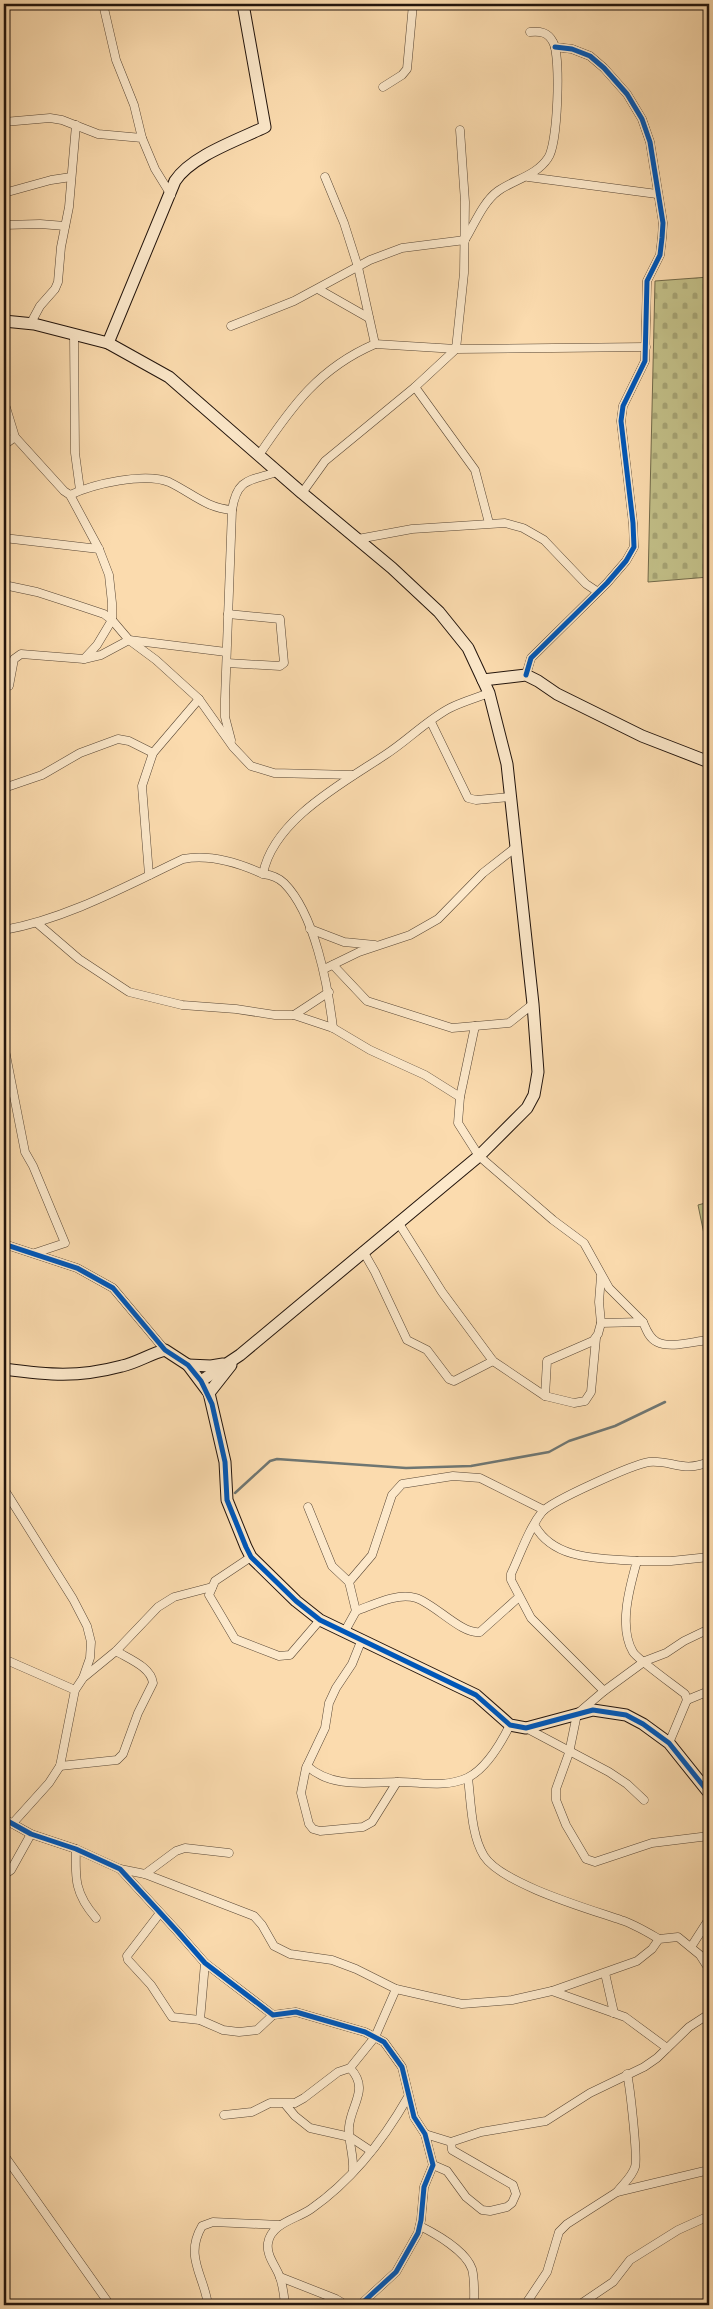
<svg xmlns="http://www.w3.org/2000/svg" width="713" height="2309" viewBox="0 0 713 2309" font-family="Alegreya,serif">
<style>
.cemetery{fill:url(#cemetery-stones);stroke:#726a4a}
.pitch{fill:#c2bf88;stroke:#726a4a}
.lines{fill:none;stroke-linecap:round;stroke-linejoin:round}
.stream{stroke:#6f7672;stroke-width:2.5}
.street-casing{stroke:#584634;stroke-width:9}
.secondary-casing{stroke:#22140c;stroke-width:13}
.street{stroke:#fce8ca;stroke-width:8}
.secondary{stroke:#fce8ca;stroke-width:11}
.cycleway-casing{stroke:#fce8ca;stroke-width:8}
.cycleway{stroke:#0057b8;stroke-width:5}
</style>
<defs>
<pattern id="cemetery-stones" width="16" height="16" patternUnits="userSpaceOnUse" patternTransform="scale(1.25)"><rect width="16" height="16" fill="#c2bf88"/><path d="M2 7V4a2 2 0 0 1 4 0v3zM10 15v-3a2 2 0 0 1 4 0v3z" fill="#a6a374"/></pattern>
</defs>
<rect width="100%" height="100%" fill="#fbdbae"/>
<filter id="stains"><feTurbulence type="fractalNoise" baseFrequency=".004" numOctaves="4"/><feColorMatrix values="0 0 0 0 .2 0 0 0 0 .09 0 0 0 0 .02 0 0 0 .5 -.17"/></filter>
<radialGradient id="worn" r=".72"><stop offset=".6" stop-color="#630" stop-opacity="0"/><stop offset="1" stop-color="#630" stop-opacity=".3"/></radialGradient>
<polygon class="cemetery" points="709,277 709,577 648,582 655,281"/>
<polygon class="pitch" points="709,1202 709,1233 704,1234 698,1205"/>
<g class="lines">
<polyline class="stream" points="235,1493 270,1461 277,1459 406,1468 471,1466 549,1452 569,1441 615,1426 665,1402"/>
<defs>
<g id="street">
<polyline points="103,4 116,60 134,105 142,138"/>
<polyline points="4,5 14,4"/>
<polyline points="383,87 402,75 407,69 413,4"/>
<polyline points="4,122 50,118 62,120 98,134 142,138 155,169 171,195"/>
<polyline points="325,177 344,223 358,267 375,344 456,349 464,273 465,202 460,130"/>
<polyline points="528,177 657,194"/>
<polyline points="4,193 51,180 71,177"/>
<polyline points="4,225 40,224 65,226"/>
<path d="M466,238C475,223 483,202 498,191C515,179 536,176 548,158C558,144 561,56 553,42C548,32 540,31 530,32"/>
<polyline points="318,289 369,318"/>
<polyline points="34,324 33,319 40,306 55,289 58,282 61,247 69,207 76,125"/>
<polyline points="231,326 294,301 370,260 402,248 465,240"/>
<polyline points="74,334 75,453 80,490"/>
<polyline points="415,387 475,470 489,523"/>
<polyline points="4,401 15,437 64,491 70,495 99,549 109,575 112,603 112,620 97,645 84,659"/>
<polyline points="4,445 15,437"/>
<path d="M259,455C292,406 319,368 375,344"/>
<polyline points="302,493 325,461 415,387 456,349 646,347"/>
<path d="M70,495C93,484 145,472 169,482C192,493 206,508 232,510"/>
<polyline points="4,538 99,549"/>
<polyline points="358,539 412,529 505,523 523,528 544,540 586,584 598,592"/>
<polyline points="4,585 37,592 77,605 104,614 112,620 129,640 156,660 199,699 233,747 251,766 274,773 353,775"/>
<polyline points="227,663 280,666 284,663 280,619 228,614"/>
<polyline points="526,675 531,658 607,583 626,561 634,547 633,523 621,421 623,406 645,361 647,281 660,255 662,238 663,223 650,142 642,119 627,94 604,68 590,56 572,49 555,47"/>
<polyline points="4,687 9,686 14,659 21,654 84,659 101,655 129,640 226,652"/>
<polyline points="431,722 468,798 476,800 511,797"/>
<path d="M231,740L225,717V699L232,510C237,478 249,481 277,472"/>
<polyline points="4,788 42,775 80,753 118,739 129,741 153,753"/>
<path d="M263,874C271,875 278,877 284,883C315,914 328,986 333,1028"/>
<polyline points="149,875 142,786 153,753 199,699"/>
<polyline points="37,923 79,959 129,992 182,1005 236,1009 275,1015 294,1015 333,1028 370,1050 425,1075 460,1097"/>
<polyline points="310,929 344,942 375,945"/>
<path d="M4,930C66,919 126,886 183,859C209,854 239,863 263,874C273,820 343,783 385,755C407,741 427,720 450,708C462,702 476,698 489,693"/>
<polyline points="333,965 367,1001 452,1028 509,1023 533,1004"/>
<polyline points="324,969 359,952 410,935 438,919 483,873 516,847"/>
<polyline points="294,1015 329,992"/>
<polyline points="475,1026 460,1097 458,1123 479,1156 553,1220 584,1243 609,1288 643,1322"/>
<polyline points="4,1045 25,1152 33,1166 65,1243 35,1253"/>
<polyline points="398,1222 442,1292 493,1361 545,1396 574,1403 585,1401 591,1392 596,1338"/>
<polyline points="4,1244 77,1268 113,1288 165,1350"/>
<polyline points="363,1251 375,1272 407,1340 427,1350 449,1379 454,1381 493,1361"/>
<polyline points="601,1323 599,1302 601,1276"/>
<path d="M545,1396L547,1361L593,1341L598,1334L601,1323L643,1322C646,1329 649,1338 657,1342C671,1349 694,1341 709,1340"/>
<polyline points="4,1489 73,1599 87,1626 91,1642 90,1658 83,1678"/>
<polyline points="308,1507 332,1566 349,1582"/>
<path d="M535,1526C555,1561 601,1558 637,1561C630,1586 618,1627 633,1652C637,1659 675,1686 685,1694L687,1700L669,1743"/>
<polyline points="251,1557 215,1581 209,1595 235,1639 279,1656 290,1655 320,1620"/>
<polyline points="637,1561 671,1561 709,1557"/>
<polyline points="356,1611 349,1582 372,1555 392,1495 402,1484 453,1476 480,1478 544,1510"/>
<polyline points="709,1629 684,1641 666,1653 645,1661 604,1691 577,1714 569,1753 556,1789 556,1800 566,1825 586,1859 595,1862 652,1843 709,1836"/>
<path d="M345,1631L356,1611C373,1605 397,1592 416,1598C435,1604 462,1635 480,1632L519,1597"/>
<polyline points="362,1639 352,1664 336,1688 329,1703 325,1728 306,1768 301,1793 309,1824 313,1829 320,1831 363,1827 372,1822 397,1782"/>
<polyline points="4,1659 75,1690"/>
<path d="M604,1691L531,1618L511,1580V1574C520,1555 529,1528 542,1512C551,1501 634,1464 649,1462C673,1460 682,1473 709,1462"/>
<polyline points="687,1700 709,1691"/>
<polyline points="526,1728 609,1772 627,1784 644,1800"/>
<path d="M60,1766L117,1760L123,1754L138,1713L153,1683C151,1667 129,1659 116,1651"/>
<path d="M307,1766C333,1789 367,1782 399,1782C421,1782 445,1788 467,1778C486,1769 501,1743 510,1725"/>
<path d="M468,1778C471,1802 471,1835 484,1856C502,1884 589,1909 621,1920C634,1924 647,1932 659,1939"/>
<polyline points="4,1819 31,1834 76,1849 120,1869 177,1931 205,1963 273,2015 296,2012 365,2032 384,2042 402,2067 414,2117 425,2134 433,2165 424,2187 421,2220 418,2233 396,2272 360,2305"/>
<polyline points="13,1823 49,1783 60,1766 75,1690 83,1678 116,1651 158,1607 174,1597 212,1587"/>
<path d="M76,1849C75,1879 75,1894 96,1918"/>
<polyline points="120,1869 145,1874 254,1916 262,1925 274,1946 290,1954 332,1960 356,1969 396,1989 462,2004 512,2000 552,1991 637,1961 652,1949 659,1939 678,1937 700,1955 709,1969"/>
<polyline points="145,1874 176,1851 185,1848 229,1853"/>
<polyline points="4,1875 11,1870 31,1834"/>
<polyline points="160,1913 127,1956 128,1960 151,1985 172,2017 200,2020 223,2030 239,2032 257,2030 273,2015"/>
<polyline points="691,1947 709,1919"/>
<polyline points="605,1973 614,2013"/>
<polyline points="552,1991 625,2017 667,2048"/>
<polyline points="200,2020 205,1963"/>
<path d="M350,2068C370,2089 351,2104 349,2127C348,2141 354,2155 353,2170"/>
<polyline points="285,2104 295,2116 310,2128 350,2137 371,2151"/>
<polyline points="224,2115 252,2112 270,2103 295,2103 304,2098 338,2072 350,2068 375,2037 396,1989"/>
<polyline points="425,2134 451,2142 481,2132 546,2121 590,2093 644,2067 657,2058 689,2027 709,2014"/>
<polyline points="4,2155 110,2305"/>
<polyline points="433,2165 447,2171 466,2197 482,2210 490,2211 507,2207 512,2203 516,2194 513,2185 452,2150 451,2142"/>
<path d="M617,2192C623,2184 632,2177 635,2167C638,2158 630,2086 627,2074"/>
<path d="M420,2226C436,2234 466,2251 472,2269C475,2280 474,2294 474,2305"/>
<polyline points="280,2277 336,2299 346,2305"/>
<polyline points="528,2301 537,2305"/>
<path d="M208,2305C204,2275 184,2257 202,2226L213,2222L280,2225"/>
<path d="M285,2305C284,2295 283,2284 279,2275C275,2265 266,2255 268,2243C271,2223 297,2219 311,2209C351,2181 384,2139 408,2097"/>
<polyline points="525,2305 547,2272 559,2232 567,2224 617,2192 709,2170"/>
<polyline points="579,2305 613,2282 630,2260 678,2230 709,2216"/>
</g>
<g id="secondary">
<polyline points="4,321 34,324 108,343 169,377 302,493 392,568 439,612 468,648 489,693 507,764 533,1004 538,1072 534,1095 527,1108 479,1156 240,1355 201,1381"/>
<path d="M108,343L175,181C191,156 238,140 265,127L243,4"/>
<polyline points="483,680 526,675 538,681 557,694 642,736 709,762"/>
<polyline points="188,1365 211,1366 223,1364"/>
<path d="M4,1369C49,1375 77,1378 122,1366C136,1363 150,1354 165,1350L188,1365L209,1393L225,1462L227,1500L246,1547L251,1557L296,1601L320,1620L476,1695L510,1725L526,1728L593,1710L626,1715L643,1724L669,1743L709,1793"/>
<polyline points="209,1393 231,1365"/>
</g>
</defs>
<use href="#street" class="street-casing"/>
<use href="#secondary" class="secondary-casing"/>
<use href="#street" class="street"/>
<use href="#secondary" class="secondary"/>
<defs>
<g id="cycleway">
<polyline points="526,675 531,658 607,583 626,561 634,547 633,523 621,421 623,406 645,361 647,281 660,255 662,238 663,223 650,142 642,119 627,94 604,68 590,56 572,49 555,47"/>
<polyline points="4,1244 77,1268 113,1288 165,1350 188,1365 201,1381 212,1404 225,1462 227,1500 246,1547 251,1557 296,1601 320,1620 476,1695 510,1725 526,1728 593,1710 626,1715 643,1724 669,1743 709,1793"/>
<polyline points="4,1819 31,1834 76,1849 120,1869 177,1931 205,1963 273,2015 296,2012 365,2032 384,2042 402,2067 414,2117 425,2134 433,2165 424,2187 421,2220 418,2233 396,2272 360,2305"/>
</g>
</defs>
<use href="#cycleway" class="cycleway-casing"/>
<use href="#cycleway" class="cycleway"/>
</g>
<rect width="713" height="2309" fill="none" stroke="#fbdbae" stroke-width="20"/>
<rect x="5" y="5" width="703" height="2299" fill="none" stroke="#22140c" stroke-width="2.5"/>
<rect x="10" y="10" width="693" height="2289" fill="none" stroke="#22140c"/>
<rect width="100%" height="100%" filter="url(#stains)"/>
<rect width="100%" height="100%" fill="url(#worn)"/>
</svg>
